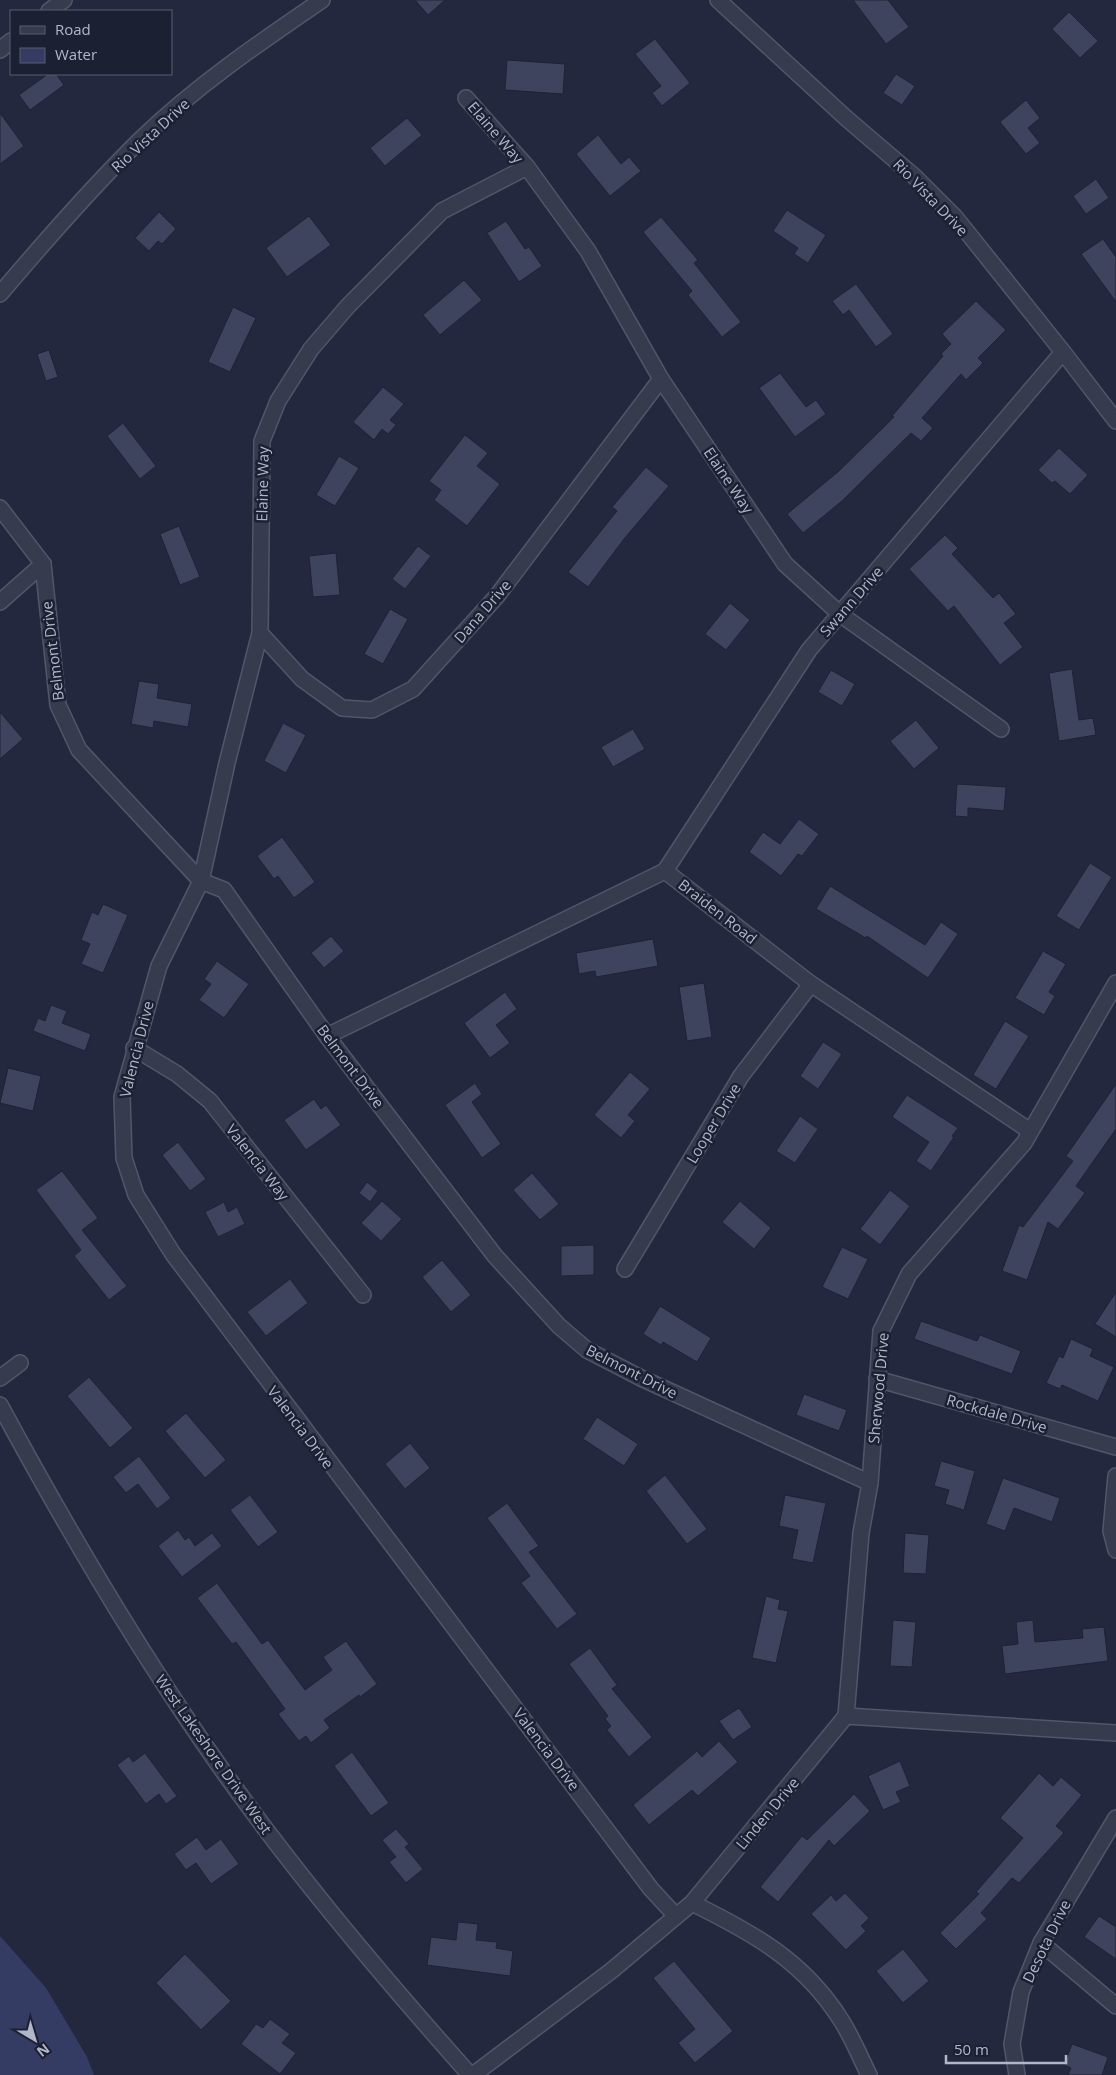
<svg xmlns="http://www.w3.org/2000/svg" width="1116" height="2075" viewBox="0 0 1116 2075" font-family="'Open Sans',sans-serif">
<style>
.water{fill:#353c63}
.building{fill:#3f445e;stroke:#1e2235}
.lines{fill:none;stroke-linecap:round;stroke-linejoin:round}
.street-casing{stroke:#525669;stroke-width:18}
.street{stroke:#373b4e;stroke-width:15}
.labels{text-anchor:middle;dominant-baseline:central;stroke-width:5;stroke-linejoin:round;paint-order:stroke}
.street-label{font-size:15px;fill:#b3b6c9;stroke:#1c2033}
</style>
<rect width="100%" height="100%" fill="#23283e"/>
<polygon class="water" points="0,1936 46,1988 87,2057 94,2075 0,2075"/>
<g class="building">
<polygon points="415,0 445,0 428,15"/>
<polygon points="853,0 888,0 909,27 886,44"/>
<polygon points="1069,12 1098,41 1080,58 1052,29"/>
<polygon points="655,39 690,83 662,106 652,93 661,86 635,54"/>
<polygon points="507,60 565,64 563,94 505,90"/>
<polygon points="48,74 56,74 64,85 30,110 19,95"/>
<polygon points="896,74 915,86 902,105 883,93"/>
<polygon points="1026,100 1040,118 1028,128 1040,143 1026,154 1000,122"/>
<polygon points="0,113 24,146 0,164"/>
<polygon points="407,118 422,135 385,166 370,148"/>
<polygon points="598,135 621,164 629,157 641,171 610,196 576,154"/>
<polygon points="1096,179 1109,198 1086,214 1073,196"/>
<polygon points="787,210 826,235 808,263 794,254 798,248 773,231"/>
<polygon points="159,212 176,229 162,244 158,241 149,251 135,238"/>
<polygon points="309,216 331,245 287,277 266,248"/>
<polygon points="661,217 698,260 694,263 741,322 722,337 688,295 692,291 643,232"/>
<polygon points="506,221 525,249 529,247 542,266 519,282 487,233"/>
<polygon points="1103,239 1116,257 1116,302 1081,254"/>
<polygon points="464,280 482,300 440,335 423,315"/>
<polygon points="856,284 893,334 876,347 849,310 843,315 832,301"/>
<polygon points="976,301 1006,330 978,358 983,363 966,380 961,374 922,418 933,428 921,441 911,433 842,501 803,533 787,514 839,471 894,417 892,416 943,356 941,354 951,344 942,334"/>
<polygon points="233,307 256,318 230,372 208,362"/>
<polygon points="49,350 58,377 46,381 37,354"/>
<polygon points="780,373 806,407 816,400 826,414 795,437 759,388"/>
<polygon points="383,387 404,404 390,420 396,425 388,434 382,429 374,440 353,422"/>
<polygon points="123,423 156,466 140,479 107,436"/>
<polygon points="465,435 488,453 477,466 500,484 467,526 434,500 441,490 429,481"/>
<polygon points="1059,448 1088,475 1070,494 1055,481 1052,483 1038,470"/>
<polygon points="339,456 359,468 335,506 316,495"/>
<polygon points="646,467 669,486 624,539 588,587 568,572 617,511 612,507"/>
<polygon points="179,526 200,577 180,585 160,534"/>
<polygon points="945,535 958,548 952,554 993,598 999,593 1016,614 1004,623 1023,647 1000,665 954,606 948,611 909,569"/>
<polygon points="418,546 431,556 405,589 392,579"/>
<polygon points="336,553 340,595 313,597 309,556"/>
<polygon points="730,603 750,620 726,650 705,634"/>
<polygon points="390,609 408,619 383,664 364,654"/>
<polygon points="1072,669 1079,720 1093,718 1096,735 1059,741 1049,673"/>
<polygon points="831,670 855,684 842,706 818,692"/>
<polygon points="139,681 159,684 157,698 192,704 188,727 154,721 153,728 131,724"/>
<polygon points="0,712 23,739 0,759"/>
<polygon points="916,720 939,748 914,769 890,741"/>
<polygon points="283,723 306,735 286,773 264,761"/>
<polygon points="633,729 645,749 613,767 601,747"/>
<polygon points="957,784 1006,787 1004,811 968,808 968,817 955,816"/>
<polygon points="799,819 819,834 802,856 798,854 781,876 749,852 763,832 780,844"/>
<polygon points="282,837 315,882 294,898 278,876 274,879 257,856"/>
<polygon points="1090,863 1112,877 1079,930 1056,916"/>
<polygon points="830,886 925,945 941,922 958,934 928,978 867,936 866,938 816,909"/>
<polygon points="103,904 128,915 103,973 81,964 90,944 81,940 92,912 98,915"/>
<polygon points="331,936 344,951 324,968 311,953"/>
<polygon points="653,939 658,966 596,977 595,971 579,974 576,953"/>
<polygon points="1043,951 1066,964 1049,992 1055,996 1044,1015 1015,998"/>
<polygon points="217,961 249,984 224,1018 199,1000 211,984 204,979"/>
<polygon points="704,983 712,1037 687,1041 679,987"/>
<polygon points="505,992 517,1009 496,1025 510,1043 490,1058 464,1023"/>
<polygon points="51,1005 67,1011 62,1023 91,1034 85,1051 33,1031 38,1018 45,1021"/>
<polygon points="1005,1021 1029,1036 996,1089 973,1075"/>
<polygon points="823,1042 842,1054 818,1089 800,1076"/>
<polygon points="8,1068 41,1076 33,1111 0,1103"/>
<polygon points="630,1072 650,1089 628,1115 635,1121 621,1138 594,1115"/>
<polygon points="475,1083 482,1094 472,1102 501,1144 482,1158 445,1105"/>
<polygon points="1116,1084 1116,1129 1076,1186 1085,1193 1058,1229 1048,1222 1027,1280 1002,1271 1019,1225 1023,1227 1073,1161 1066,1156"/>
<polygon points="907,1095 958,1128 952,1136 954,1137 931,1171 916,1161 929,1142 892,1117"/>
<polygon points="314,1099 321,1109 326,1105 341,1125 306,1150 284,1120"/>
<polygon points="800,1116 818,1129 795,1163 776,1151"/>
<polygon points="178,1142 206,1179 190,1191 162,1155"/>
<polygon points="62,1171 98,1218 82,1230 127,1286 109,1300 74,1256 81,1250 36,1190"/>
<polygon points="532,1173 559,1204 540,1220 513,1190"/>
<polygon points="367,1182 378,1191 370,1202 359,1193"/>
<polygon points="890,1190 910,1206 880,1245 860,1229"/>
<polygon points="382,1201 402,1219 381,1241 361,1223"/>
<polygon points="740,1201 771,1228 754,1249 722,1222"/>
<polygon points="224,1202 228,1212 237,1207 245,1224 218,1237 205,1212"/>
<polygon points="594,1245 594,1275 561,1276 561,1246"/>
<polygon points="842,1247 868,1259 848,1299 822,1287"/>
<polygon points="442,1260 471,1295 451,1312 422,1277"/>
<polygon points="290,1279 308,1303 266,1336 247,1312"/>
<polygon points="1116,1292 1116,1337 1095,1324"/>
<polygon points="660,1306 711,1338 697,1362 663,1342 661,1345 643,1334"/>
<polygon points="921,1321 977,1341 980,1335 1021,1351 1012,1374 914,1339"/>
<polygon points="1071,1339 1093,1349 1090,1356 1114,1367 1098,1401 1062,1385 1060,1389 1046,1383 1059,1356 1063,1358"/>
<polygon points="89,1377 133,1428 110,1448 67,1396"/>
<polygon points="804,1394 847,1410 839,1431 796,1415"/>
<polygon points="186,1413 226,1460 205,1478 165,1431"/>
<polygon points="597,1417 638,1444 624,1466 583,1439"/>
<polygon points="410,1443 430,1468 405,1489 385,1464"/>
<polygon points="139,1456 171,1498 157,1509 138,1484 126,1493 113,1477"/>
<polygon points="941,1461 975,1471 964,1510 945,1504 949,1490 934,1486"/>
<polygon points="665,1475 707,1529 687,1544 646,1491"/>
<polygon points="1003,1478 1060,1498 1052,1522 1014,1508 1005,1531 986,1524"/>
<polygon points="250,1495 278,1532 258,1547 230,1510"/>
<polygon points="785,1495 826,1503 813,1563 792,1559 798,1530 779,1526"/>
<polygon points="507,1503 539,1546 529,1552 577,1614 557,1629 521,1583 530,1576 487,1518"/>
<polygon points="178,1530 185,1540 189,1537 195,1546 212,1533 222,1546 182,1577 158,1546"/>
<polygon points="905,1533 929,1535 926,1574 903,1573"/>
<polygon points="217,1583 262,1644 268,1640 305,1690 332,1670 323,1657 346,1641 377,1684 360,1697 359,1695 324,1720 330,1728 311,1743 306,1736 299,1741 278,1714 285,1709 236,1642 232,1644 197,1598"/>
<polygon points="766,1596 780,1600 778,1609 788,1611 776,1663 752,1658"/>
<polygon points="893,1620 916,1622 912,1667 890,1666"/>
<polygon points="1033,1620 1035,1642 1083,1638 1082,1629 1104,1627 1108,1661 1005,1674 1002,1646 1018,1644 1016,1622"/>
<polygon points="590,1648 617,1685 612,1689 652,1737 629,1757 607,1730 611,1726 605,1719 608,1716 569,1664"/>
<polygon points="739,1708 752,1727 733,1740 719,1721"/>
<polygon points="719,1741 738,1762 698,1796 692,1790 649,1825 633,1805 697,1751 702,1757"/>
<polygon points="352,1752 389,1803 371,1816 334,1766"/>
<polygon points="145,1753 177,1796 166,1804 159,1794 146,1804 117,1765 129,1756 133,1762"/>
<polygon points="900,1761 910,1786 896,1792 901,1802 883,1810 868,1776"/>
<polygon points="1039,1773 1053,1786 1061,1777 1082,1795 1056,1826 1064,1833 1019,1883 1012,1878 981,1913 987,1919 956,1949 940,1933 979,1894 976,1892 1023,1838 1000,1818"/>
<polygon points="854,1794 870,1811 834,1846 829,1840 778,1902 760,1887 802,1836 807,1840"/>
<polygon points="396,1829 409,1844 405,1847 423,1869 406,1883 389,1862 396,1857 382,1840"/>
<polygon points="197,1837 206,1850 221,1839 239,1864 211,1884 196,1863 186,1870 174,1854"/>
<polygon points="845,1893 869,1918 861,1926 866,1931 846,1950 811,1914 831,1895 836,1901"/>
<polygon points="1099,1916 1116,1927 1116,1959 1084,1937"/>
<polygon points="458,1922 478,1924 476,1940 497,1942 496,1948 513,1951 510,1976 427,1965 431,1937 456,1940"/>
<polygon points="903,1949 929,1981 903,2003 876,1971"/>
<polygon points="185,1954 231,2001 201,2030 156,1983"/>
<polygon points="674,1961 733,2031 695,2063 678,2043 695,2029 653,1978"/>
<polygon points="270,2019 290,2034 282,2043 296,2053 280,2074 241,2044 256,2024 263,2028"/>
<polygon points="1072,2044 1108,2057 1102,2075 1068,2075 1071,2068 1064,2065"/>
</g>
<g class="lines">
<defs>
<g id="street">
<polyline points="718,0 846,118 915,177 955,217 1063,352 1116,421"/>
<polyline points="49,11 64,0"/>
<polyline points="0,50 11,41"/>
<polyline points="466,98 527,167 588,251 661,379 785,564 840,614 1001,729"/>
<polyline points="527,167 442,211 348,306 311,349 278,401 262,441 260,633 227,763 201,881 159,966 122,1097 124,1158 136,1195 173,1254 651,1889 676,1916"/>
<path d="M0,294C45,241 91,188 141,139C196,86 259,43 322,0"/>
<polyline points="0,508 43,564 58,705 79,750 201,881 224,890 327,1036 495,1256 559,1326 587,1350 641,1378 870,1483"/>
<polyline points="0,602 43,564"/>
<polyline points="260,633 302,679 342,708 372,710 413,689 497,596 661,379"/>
<polyline points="665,871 809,650 1063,352"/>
<polyline points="327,1036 665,871 811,984 1030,1131"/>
<polyline points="134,1048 177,1074 210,1101 363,1295"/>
<polyline points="625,1269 741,1076 811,984"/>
<polyline points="0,1378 20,1363"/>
<polyline points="877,1379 1116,1447"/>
<path d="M0,1405C62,1520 128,1633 202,1741C283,1859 375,1968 470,2075"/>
<polyline points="1116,1476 1111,1531 1116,1550"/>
<polyline points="846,1716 861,1533 870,1483 881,1331 909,1274 1024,1143 1116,983"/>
<path d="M692,1903C753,1933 804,1961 841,2020C852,2037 860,2057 869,2075"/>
<polyline points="1041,1943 1116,2006"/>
<polyline points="473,2075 611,1971 692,1903 846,1716 1116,1733"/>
<polyline points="1017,2075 1012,2044 1021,1992 1041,1943 1116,1818"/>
</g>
</defs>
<use href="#street" class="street-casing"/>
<use href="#street" class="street"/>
</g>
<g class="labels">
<g class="street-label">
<text transform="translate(496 132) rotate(49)">Elaine Way</text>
<text transform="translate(150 135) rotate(-43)">Rio Vista Drive</text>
<text transform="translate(931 197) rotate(46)">Rio Vista Drive</text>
<text transform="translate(729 480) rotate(56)">Elaine Way</text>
<text transform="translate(262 484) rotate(-89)">Elaine Way</text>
<text transform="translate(851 601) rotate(-49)">Swann Drive</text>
<text transform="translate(482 611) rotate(-49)">Dana Drive</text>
<text transform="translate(52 651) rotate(-97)">Belmont Drive</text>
<text transform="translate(718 911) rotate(38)">Braiden Road</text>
<text transform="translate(136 1049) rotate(-76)">Valencia Drive</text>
<text transform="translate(351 1066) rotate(53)">Belmont Drive</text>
<text transform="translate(713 1123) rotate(-59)">Looper Drive</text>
<text transform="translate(258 1162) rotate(52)">Valencia Way</text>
<text transform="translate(632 1371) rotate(27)">Belmont Drive</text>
<text transform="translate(878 1388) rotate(-85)">Sherwood Drive</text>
<text transform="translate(997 1413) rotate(16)">Rockdale Drive</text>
<text transform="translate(301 1427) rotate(53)">Valencia Drive</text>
<text transform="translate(547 1749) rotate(53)">Valencia Drive</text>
<text transform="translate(214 1754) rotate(55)">West Lakeshore Drive West</text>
<text transform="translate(767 1813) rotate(-50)">Linden Drive</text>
<text transform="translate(1046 1941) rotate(-64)">Desota Drive</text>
</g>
</g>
<rect x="10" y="10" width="162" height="65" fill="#1c2033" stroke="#585c6f"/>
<rect x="20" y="26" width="25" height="8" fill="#373b4e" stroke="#585c6f"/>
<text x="55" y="35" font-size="15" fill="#b3b6c9">Road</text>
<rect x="20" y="48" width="25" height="15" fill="#353c63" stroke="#585c6f"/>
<text x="55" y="60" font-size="15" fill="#b3b6c9">Water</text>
<g transform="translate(35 2040) rotate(142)" stroke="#1c2033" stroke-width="4" paint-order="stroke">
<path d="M0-4L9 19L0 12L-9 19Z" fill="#b3b6c9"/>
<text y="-8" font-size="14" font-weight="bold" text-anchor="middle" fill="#b3b6c9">N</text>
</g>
<path d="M946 2055v8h120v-8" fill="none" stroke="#b3b6c9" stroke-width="2.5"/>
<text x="954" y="2055" font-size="15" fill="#b3b6c9" stroke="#1c2033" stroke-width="4" paint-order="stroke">50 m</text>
</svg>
